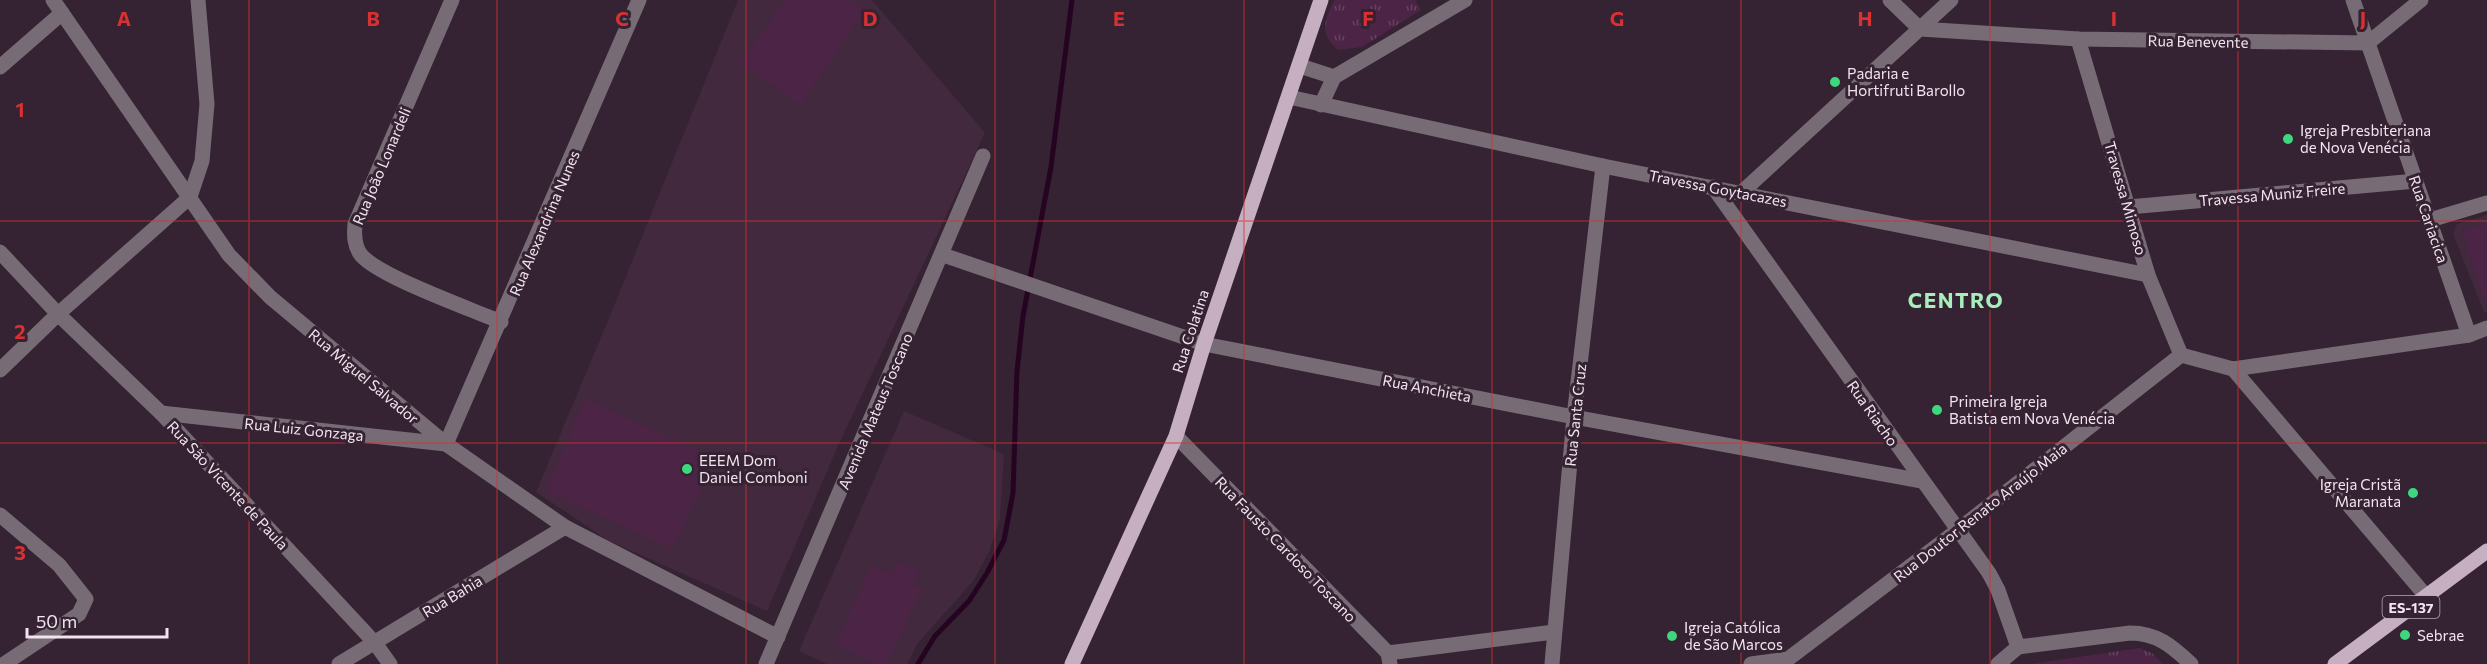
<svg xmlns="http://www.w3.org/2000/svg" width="2487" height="664" viewBox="0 0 2487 664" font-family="Commissioner,sans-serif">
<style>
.built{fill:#42293e}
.park{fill:url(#park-tufts)}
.garden{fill:#4b2446}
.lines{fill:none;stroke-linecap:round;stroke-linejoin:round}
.stream{stroke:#250422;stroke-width:5}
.minor{stroke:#776c75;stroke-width:15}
.major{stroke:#c5afc0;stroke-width:15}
.grid{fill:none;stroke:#d73132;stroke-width:1.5;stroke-opacity:0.55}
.poi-dot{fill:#3ed77d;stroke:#352232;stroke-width:2}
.labels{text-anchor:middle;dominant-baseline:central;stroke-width:6;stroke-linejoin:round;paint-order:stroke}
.shield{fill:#352232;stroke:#b9aab6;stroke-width:1.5}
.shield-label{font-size:14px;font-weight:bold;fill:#f2e4ef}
.street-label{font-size:15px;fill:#f2e4ef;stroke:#352232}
.poi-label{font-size:15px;fill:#f2e4ef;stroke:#352232;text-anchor:start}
.district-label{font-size:21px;font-weight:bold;letter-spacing:1.5px;fill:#a7eebb;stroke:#352232}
.grid-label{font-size:20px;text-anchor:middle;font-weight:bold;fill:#d73132;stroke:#352232;stroke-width:6;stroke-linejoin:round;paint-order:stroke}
</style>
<defs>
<pattern id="park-tufts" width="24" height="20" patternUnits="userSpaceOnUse" patternTransform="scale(1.5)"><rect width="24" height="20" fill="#4b2446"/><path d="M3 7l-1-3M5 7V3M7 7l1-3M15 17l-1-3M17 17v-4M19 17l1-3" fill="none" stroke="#654461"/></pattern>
</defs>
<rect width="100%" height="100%" fill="#352232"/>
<g class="built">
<polygon points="738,0 872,0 985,133 838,446 767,611 609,541 536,492 607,323"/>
<polygon points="2487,215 2487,313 2484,312 2453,234 2457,224"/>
<polygon points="904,411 1004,454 1000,519 989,552 974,580 918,643 907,664 827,664 799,651"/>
</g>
<g class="park">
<path d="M1334,0H1415L1421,10L1362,47L1338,50C1318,33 1325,21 1334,0Z"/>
<polygon points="2140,648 2152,653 2163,664 2031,664"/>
</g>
<g class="garden">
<polygon points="785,0 852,0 866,10 800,105 740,63"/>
<polygon points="2487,223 2487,302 2484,303 2463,231"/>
<polygon points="585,399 715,458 673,549 546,491"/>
<polygon points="897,561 919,571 913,585 922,589 887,664 876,664 835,645 871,566 892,574"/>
</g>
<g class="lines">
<polyline class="stream" points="918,664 935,636 969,601 987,573 1004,540 1013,493 1017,371 1023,316 1051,167 1072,0"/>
<g class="minor">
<polyline points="53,0 229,255 270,297 446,444 565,527 778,637"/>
<path d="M452,0L355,224C354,235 354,246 361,255C380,277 471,309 501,322"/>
<polyline points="1890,0 1920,29 2078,39 2368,43 2421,0"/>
<polyline points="2353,0 2469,335"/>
<polyline points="2078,39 2148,275 2181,355"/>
<polyline points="1300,66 1334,77"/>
<polyline points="0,67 62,13"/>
<polyline points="1289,97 1603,166 2148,275"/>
<polyline points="1321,105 1334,77 1465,0"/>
<polyline points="1713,187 1989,573 1998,590 2018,647"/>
<polyline points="1742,192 1951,0"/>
<polyline points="2129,207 2416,181"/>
<polyline points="2430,220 2487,203"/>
<polyline points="0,252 58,314 161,413 375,643 390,664"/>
<polyline points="943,255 1204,344 1574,417 1922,481"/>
<polyline points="2181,355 2233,369 2469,335 2487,328"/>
<polyline points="2233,369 2426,596"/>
<polyline points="0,370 58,314 190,197 202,161 207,104 198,0"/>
<polyline points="161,413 446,444 639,0"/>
<polyline points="1176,436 1388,653 1390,664"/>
<polyline points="0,515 59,565 86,599 79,614 4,664"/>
<polyline points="1388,653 1554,632"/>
<polyline points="339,664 565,527"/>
<polyline points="766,664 983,156"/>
<polyline points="1552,664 1574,417 1603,166"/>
<polyline points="1751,664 1788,659 1958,530 2181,355"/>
<path d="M1998,664L2018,647L2130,633C2157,633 2172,646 2191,664"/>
</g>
<g class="major">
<polyline points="1072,664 1176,436 1204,344 1321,0"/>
<polyline points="2335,664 2487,551"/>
</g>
</g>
<path class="grid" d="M249,0V664M497,0V664M746,0V664M995,0V664M1244,0V664M1492,0V664M1741,0V664M1990,0V664M2238,0V664M0,221H2487M0,443H2487"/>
<g class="poi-dot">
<circle cx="1835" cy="82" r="6"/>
<circle cx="2288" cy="139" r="6"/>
<circle cx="1937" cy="410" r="6"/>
<circle cx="687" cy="469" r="6"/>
<circle cx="2413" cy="493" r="6"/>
<circle cx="2405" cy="635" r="6"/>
<circle cx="1672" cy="636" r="6"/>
</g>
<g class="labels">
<rect class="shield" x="2382.5" y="596" width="57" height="22" rx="4.5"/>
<g class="shield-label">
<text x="2411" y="607">ES-137</text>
</g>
<g class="street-label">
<text transform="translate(2198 41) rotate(1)">Rua Benevente</text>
<text transform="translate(381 166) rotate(-67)">Rua João Lonardeli</text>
<text transform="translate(1718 188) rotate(11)">Travessa Goytacazes</text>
<text transform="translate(2272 194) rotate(-5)">Travessa Muniz Freire</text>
<text transform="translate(2126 198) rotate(74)">Travessa Mimoso</text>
<text transform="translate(2429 219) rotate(71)">Rua Cariacica</text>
<text transform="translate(544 223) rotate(-67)">Rua Alexandrina Nunes</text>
<text transform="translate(1190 331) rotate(-72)">Rua Colatina</text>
<text transform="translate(364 376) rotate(40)">Rua Miguel Salvador</text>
<text transform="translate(1427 388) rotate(11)">Rua Anchieta</text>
<text transform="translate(875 411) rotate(-67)">Avenida Mateus Toscano</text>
<text transform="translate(1873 413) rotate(55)">Rua Riacho</text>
<text transform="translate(1575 415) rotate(-84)">Rua Santa Cruz</text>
<text transform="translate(304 429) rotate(6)">Rua Luiz Gonzaga</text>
<text transform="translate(228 485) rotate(47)">Rua São Vicente de Paula</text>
<text transform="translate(1980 512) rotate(-38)">Rua Doutor Renato Araújo Maia</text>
<text transform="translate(1286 549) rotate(46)">Rua Fausto Cardoso Toscano</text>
<text transform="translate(452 596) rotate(-31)">Rua Bahia</text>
</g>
<g class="poi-label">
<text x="1847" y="73">Padaria e<tspan x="1847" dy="17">Hortifruti Barollo</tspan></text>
<text x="2300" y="130">Igreja Presbiteriana<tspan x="2300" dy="17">de Nova Venécia</tspan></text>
<text x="1949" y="401">Primeira Igreja<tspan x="1949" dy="17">Batista em Nova Venécia</tspan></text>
<text x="699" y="460">EEEM Dom<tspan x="699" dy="17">Daniel Comboni</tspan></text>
<text x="2401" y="484" text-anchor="end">Igreja Cristã<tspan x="2401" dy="17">Maranata</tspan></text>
<text x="1684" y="627">Igreja Católica<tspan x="1684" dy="17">de São Marcos</tspan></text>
<text x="2417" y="635">Sebrae</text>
</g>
<g class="district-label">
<text x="1956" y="299">CENTRO</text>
</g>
</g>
<g class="grid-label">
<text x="124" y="26">A</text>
<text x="373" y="26">B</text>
<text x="622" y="26">C</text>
<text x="870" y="26">D</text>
<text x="1119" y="26">E</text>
<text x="1368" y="26">F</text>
<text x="1617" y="26">G</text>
<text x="1865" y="26">H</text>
<text x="2114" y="26">I</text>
<text x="2363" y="26">J</text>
<text x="20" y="117">1</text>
<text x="20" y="339">2</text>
<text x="20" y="560">3</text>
</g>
<path d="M27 628v9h140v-9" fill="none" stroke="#f2e4ef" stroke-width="3"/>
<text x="36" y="628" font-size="18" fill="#f2e4ef" stroke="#352232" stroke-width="4.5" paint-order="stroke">50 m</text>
</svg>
